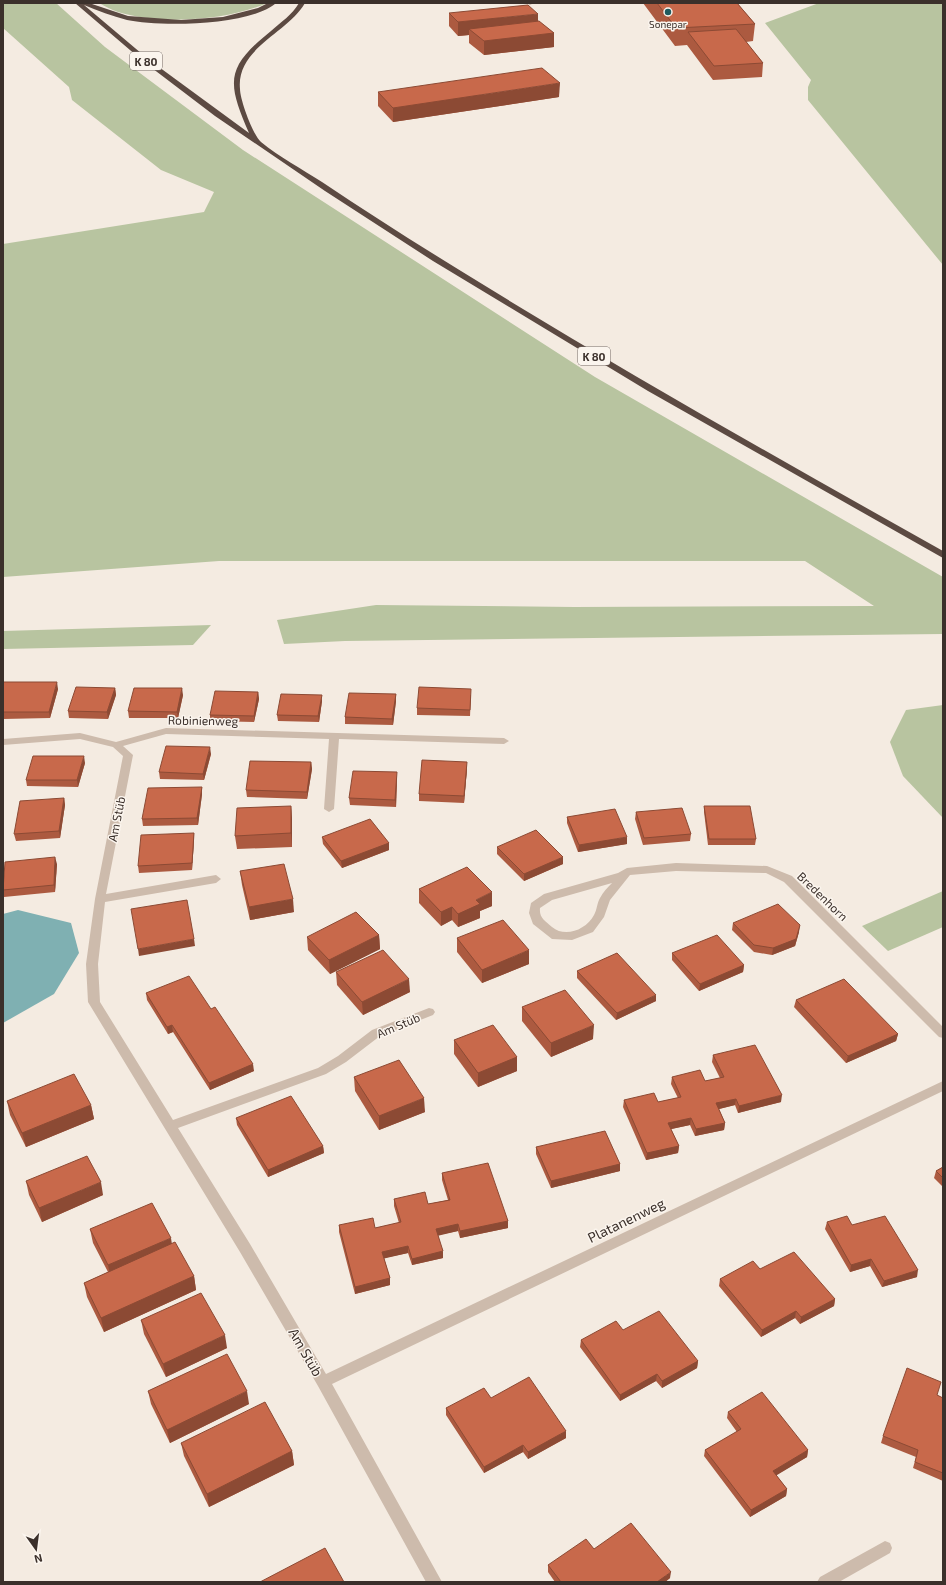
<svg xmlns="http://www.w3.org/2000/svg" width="946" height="1585" viewBox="0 0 946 1585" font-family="'Exo 2',sans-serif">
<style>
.green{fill:#b8c4a0}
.water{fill:#7fb0b2}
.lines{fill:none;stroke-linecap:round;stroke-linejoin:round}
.minor{fill:#cdbbac;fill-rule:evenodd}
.highway{fill:#5c4a42;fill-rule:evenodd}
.wall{fill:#ac5a40}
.shaded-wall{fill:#8c4a34}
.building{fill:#c8694b;stroke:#8c4a34}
.poi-dot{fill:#1f5a5e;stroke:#fbf5ee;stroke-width:1.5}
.labels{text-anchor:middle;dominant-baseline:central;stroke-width:3;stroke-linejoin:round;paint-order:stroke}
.far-poi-label{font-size:10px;fill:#3b302b;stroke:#fbf5ee}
.shield{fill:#fbf5ee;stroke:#756b66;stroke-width:1}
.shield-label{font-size:11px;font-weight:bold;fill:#3b302b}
.street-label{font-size:12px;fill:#3b302b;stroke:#fbf5ee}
.near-street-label{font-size:14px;fill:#3b302b;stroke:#fbf5ee}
</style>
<rect width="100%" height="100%" fill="#f4ebe1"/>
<g class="green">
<polygon points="3,3 56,3 105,47 243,150 595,377 943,577 943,634 345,641 284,644 277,620 376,605 574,607 874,606 805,561 219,561 3,577 3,244 204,212 214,192 161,170 72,100 69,87 3,28"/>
<path d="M99,3H267C227,21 160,25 118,12C112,10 105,6 99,3Z"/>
<polygon points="819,3 943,3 943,265 808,100 808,87 811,80 765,23"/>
<polygon points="211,625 193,645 3,649 3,631"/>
<polygon points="943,705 943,818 903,776 890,742 906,710"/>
<polygon points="943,891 943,927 888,951 862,926"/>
</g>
<polygon class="water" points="18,910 71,923 79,953 54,994 3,1023 3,914"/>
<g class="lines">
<g class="minor">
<polygon points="527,3 532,3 532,4 530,5"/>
<polygon points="166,728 504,738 509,741 504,744 339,739 334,809 329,812 324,809 329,739 166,734 123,746 133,755 106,894 216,875 221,879 216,883 105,902 98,964 100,1002 173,1120 318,1068 338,1056 372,1030 429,1008 433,1009 435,1012 433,1015 380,1036 346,1062 326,1074 178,1128 250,1244 326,1374 943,1081 943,1091 332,1384 442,1582 426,1582 318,1386 240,1252 88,1002 86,964 95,899 123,756 113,747 80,739 3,745 3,739 80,733 116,742"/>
<path d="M676,863L767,866L792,876L943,1027V1038L939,1037L784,882L766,873L676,871L630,875L610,900L604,917L593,932L572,940L552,939L533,924L529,913L531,903L544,894L618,873L627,868ZM612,883C608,887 603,892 600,898C597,903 597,910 594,915C586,930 565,938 552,927C545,921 539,918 540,908L552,900Z"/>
<polygon points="885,1541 890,1543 892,1548 890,1553 839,1582 817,1582 820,1577"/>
</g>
<path class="highway" d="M75,3H89L128,16L181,20L223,17L258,8L268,3H276C250,26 160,27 127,20C112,16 98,11 84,5L148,59L249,133C227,82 225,68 271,31C281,22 292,15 299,3H305C288,33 236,48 240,89C240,100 253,135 261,142C279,157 302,169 322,182C368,213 414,242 461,271C619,369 781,460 943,551V558L648,391L433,261L325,191L215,116L144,62Z"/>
</g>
<g class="wall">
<polygon points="643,3 737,3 755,24 753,41 746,42 763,63 762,77 713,80 687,45 675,46"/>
<polygon points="449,13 538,21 554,33 554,47 484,55 469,43 469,35 458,36 449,26"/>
<polygon points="378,92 559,97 393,122 378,106"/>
<polygon points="3,682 58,689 50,718 3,719"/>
<polygon points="115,688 116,695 108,719 69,718 68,711"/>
<polygon points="258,692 259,699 254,722 210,721 210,715"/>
<polygon points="396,694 396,701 393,725 345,724 345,717"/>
<polygon points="183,695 178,718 129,718 128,711"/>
<polygon points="471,695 470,716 417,715 417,708"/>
<polygon points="322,701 319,722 278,721 277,715"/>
<polygon points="211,754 204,780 160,779 159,772"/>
<polygon points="311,762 312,769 307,799 247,797 246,790"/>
<polygon points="85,763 78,787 27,786 26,780"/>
<polygon points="467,769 464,803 419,801 419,794"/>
<polygon points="397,778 396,807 350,805 349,798"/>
<polygon points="202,787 202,794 198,825 143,826 142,819"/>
<polygon points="64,798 65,805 60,838 16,841 14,834"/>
<polygon points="291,806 292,820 292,847 237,849 235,836"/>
<polygon points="704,806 756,839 755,845 708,845 704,812"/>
<polygon points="636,812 691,834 690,841 643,845 635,819"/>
<polygon points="567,817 627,844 578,852 567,823"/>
<polygon points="194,833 194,839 192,870 139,873 138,866"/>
<polygon points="322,837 389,843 389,850 342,868 323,844"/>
<polygon points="497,847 563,864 524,881 497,854"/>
<polygon points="57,864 55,892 4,897 3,891 3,887"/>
<polygon points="240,871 294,912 250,920 242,885"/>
<polygon points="419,889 492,906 480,911 480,918 458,927 452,920 441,926 419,903"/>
<polygon points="733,923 799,932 795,946 772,955 754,952 732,930"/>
<polygon points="379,935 380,949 330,974 308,950 307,937"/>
<polygon points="457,938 529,964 482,983 457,952"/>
<polygon points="672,953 744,965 743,972 699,991 672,960"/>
<polygon points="577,971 656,1001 616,1020 577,978"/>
<polygon points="336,972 410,992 363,1015 337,985"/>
<polygon points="146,993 211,1009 254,1071 210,1090 173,1032 168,1034 147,1000"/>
<polygon points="796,1000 898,1034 896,1041 846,1063 794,1007"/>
<polygon points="522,1007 593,1039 551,1057 522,1021"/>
<polygon points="454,1040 517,1057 517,1071 478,1087 454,1054"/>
<polygon points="713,1055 781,1102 738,1113 735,1105 719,1109 725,1123 724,1130 695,1136 690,1125 671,1129 679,1146 678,1153 646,1160 623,1107 624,1100 658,1102 678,1098 671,1084 672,1077 705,1081 720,1078 712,1062"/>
<polygon points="354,1077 425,1112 379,1130 355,1091"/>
<polygon points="7,1101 91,1105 94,1119 26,1147 10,1115"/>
<polygon points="236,1118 323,1146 324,1153 268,1177 237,1125"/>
<polygon points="536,1147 620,1164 620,1171 551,1188 536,1154"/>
<polygon points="943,1167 943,1187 934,1178 936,1171"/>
<polygon points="442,1173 508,1221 508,1228 460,1238 458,1231 438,1235 443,1258 412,1265 408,1253 384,1258 390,1278 390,1285 355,1294 339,1232 339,1225 375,1228 399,1223 394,1206 394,1199 428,1204 448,1200 442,1180"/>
<polygon points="26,1181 103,1195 42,1222 29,1195"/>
<polygon points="827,1222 852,1225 917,1277 882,1287 870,1266 850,1272 825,1229"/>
<polygon points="90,1229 172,1244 194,1276 196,1290 104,1332 87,1297 84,1283 108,1272 93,1243"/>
<polygon points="760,1269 835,1299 834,1306 800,1324 795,1318 761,1337 719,1286 720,1279"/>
<polygon points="141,1320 227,1348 166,1377 144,1334"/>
<polygon points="623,1330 698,1361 697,1368 662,1388 656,1381 620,1401 580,1347 581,1340"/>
<polygon points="148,1391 249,1404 170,1443 151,1404"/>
<polygon points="937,1395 943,1398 943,1481 913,1468 916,1457 881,1443 883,1436"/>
<polygon points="491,1398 566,1438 528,1459 523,1452 484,1473 446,1415 446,1408"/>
<polygon points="728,1412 808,1450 807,1457 776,1475 787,1489 786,1496 750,1517 704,1456 705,1450 737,1432 727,1418"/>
<polygon points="181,1443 292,1451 294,1465 209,1507 184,1456"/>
<polygon points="594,1549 670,1578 665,1582 555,1582 548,1572 548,1565"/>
</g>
<g class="shaded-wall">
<polygon points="538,14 538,27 469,29 469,35 458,36 458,22"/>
<polygon points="554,33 554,47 484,55 484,41"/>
<polygon points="560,83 559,97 393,122 393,108"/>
<polygon points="57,682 58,689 50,718 49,712"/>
<polygon points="115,688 116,695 108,719 107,712"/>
<polygon points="182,688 183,695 178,718 177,712"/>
<polygon points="258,692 259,699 254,722 254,716"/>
<polygon points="396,694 396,701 393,725 392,719"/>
<polygon points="322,695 322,701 319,722 318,716"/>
<polygon points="210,747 211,754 204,780 203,774"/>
<polygon points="84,756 85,763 78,787 77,780"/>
<polygon points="311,762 312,769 307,799 307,792"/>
<polygon points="467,762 467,769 464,803 464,796"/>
<polygon points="397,772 397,778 396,807 395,800"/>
<polygon points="202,787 202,794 198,825 197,818"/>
<polygon points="64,798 65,805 60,838 59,831"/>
<polygon points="291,806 292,820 292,847 291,833"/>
<polygon points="194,833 194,839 192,870 192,863"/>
<polygon points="627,837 627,844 578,852 579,845"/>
<polygon points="389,843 389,850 342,868 341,861"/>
<polygon points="55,857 57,864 55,892 54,885"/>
<polygon points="563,857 563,864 524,881 524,874"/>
<polygon points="492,892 492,906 480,911 480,918 458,927 458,914 476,900"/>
<polygon points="293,899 294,912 250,920 249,907"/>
<polygon points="452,907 452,920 441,926 441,912"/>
<polygon points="800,925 799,932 795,946 772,955 773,948"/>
<polygon points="379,935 380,949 330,974 329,960"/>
<polygon points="194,939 195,946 139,956 138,949"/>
<polygon points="529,950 529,964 482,983 482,970"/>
<polygon points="744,965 743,972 699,991 700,984"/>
<polygon points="409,979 410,992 363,1015 362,1002"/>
<polygon points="656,995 656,1001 616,1020 617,1013"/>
<polygon points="172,1025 173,1032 168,1034 167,1027"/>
<polygon points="594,1025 593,1039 551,1057 551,1043"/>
<polygon points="898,1034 896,1041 846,1063 848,1056"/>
<polygon points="517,1057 517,1071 478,1087 478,1073"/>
<polygon points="253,1064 254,1071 210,1090 209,1083"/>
<polygon points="782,1095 781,1102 738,1113 739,1106"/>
<polygon points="424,1098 425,1112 379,1130 379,1116"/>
<polygon points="736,1099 735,1105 715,1110 716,1103"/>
<polygon points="91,1105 94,1119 26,1147 22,1133"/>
<polygon points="691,1118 690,1125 667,1130 668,1123"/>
<polygon points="725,1123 724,1130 695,1136 696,1129"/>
<polygon points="323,1146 324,1153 268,1177 268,1170"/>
<polygon points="679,1146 678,1153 646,1160 647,1153"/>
<polygon points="620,1164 620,1171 551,1188 551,1181"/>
<polygon points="101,1182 103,1195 42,1222 39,1208"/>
<polygon points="508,1221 508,1228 460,1238 460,1231"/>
<polygon points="458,1224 458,1231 437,1236 436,1229"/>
<polygon points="171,1238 173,1251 111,1279 108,1265"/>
<polygon points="408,1246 408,1253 382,1259 382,1252"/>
<polygon points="443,1251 443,1258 412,1265 412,1259"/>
<polygon points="871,1259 870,1266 850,1272 851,1265"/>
<polygon points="918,1270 917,1277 882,1287 884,1281"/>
<polygon points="194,1276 196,1290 104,1332 101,1318"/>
<polygon points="390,1278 390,1285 355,1294 355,1287"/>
<polygon points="835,1299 834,1306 800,1324 801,1317"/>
<polygon points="796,1311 795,1318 761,1337 762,1330"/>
<polygon points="225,1335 227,1348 166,1377 163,1364"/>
<polygon points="698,1361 697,1368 662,1388 662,1381"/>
<polygon points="657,1374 656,1381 620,1401 620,1395"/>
<polygon points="247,1391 249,1404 170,1443 167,1430"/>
<polygon points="566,1431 566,1438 528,1459 528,1452"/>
<polygon points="523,1445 523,1452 484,1473 484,1467"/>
<polygon points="808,1450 807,1457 772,1478 773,1471"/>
<polygon points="292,1451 294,1465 209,1507 207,1494"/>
<polygon points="787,1489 786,1496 750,1517 751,1510"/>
<polygon points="671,1572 670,1578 665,1582 657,1582"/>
</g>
<g class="building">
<polygon points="657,3 737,3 755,24 676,28"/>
<polygon points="528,5 538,14 458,22 449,13"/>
<polygon points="539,21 554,33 484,41 469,29"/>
<polygon points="736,29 763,63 714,66 688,32"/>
<polygon points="542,68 560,83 393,108 378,92"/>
<polygon points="3,682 57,682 49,712 3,712"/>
<polygon points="76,687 115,688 107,712 68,711"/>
<polygon points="419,687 471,689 470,710 417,708"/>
<polygon points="134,688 182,688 177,712 128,711"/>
<polygon points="215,691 258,692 254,716 210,715"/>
<polygon points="349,693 396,694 392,719 345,717"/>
<polygon points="281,694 322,695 318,716 277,715"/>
<polygon points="166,746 210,747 203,774 159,772"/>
<polygon points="33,756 84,756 77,780 26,780"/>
<polygon points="422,760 467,762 464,796 419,794"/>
<polygon points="250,761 311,762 307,792 246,790"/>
<polygon points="353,771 397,772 395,800 349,798"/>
<polygon points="202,787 197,818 142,819 148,788"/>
<polygon points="64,798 59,831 14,834 20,801"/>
<polygon points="291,806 291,833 235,836 237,808"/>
<polygon points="704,806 750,806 756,839 709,839"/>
<polygon points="682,808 691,834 644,838 636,812"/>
<polygon points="615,809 627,837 579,845 567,817"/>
<polygon points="370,819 389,843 341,861 322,837"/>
<polygon points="536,830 563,857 524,874 497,847"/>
<polygon points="194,833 192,863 138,866 141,835"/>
<polygon points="55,857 54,885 3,890 5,862"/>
<polygon points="284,864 293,899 249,907 240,871"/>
<polygon points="467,867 492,892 476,900 480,904 458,914 452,907 441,912 419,889"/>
<polygon points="187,900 194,939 138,949 131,909"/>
<polygon points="778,904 800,925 796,939 773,948 754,945 733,923"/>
<polygon points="356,912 379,935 329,960 307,937"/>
<polygon points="503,920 529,950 482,970 457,938"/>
<polygon points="717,935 744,965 700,984 672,953"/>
<polygon points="383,950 409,979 362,1002 336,972"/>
<polygon points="617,953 656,995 617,1013 577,971"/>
<polygon points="189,976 211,1009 215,1007 253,1064 209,1083 172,1025 167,1027 146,993"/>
<polygon points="844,979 898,1034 848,1056 796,1000"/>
<polygon points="565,990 594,1025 551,1043 522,1007"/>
<polygon points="493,1025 517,1057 478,1073 454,1040"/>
<polygon points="755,1045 782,1095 739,1106 736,1099 716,1103 725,1123 696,1129 691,1118 668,1123 679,1146 647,1153 624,1100 654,1093 658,1102 681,1097 672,1077 700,1070 705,1081 724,1077 713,1055"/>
<polygon points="399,1060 424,1098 379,1116 354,1077"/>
<polygon points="74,1074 91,1105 22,1133 7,1101"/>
<polygon points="291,1096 323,1146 268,1170 236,1118"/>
<polygon points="605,1131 620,1164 551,1181 536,1147"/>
<polygon points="87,1156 101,1182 39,1208 26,1181"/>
<polygon points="488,1163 508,1221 460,1231 458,1224 436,1229 443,1251 412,1259 408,1246 382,1252 390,1278 355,1287 339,1225 373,1218 375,1228 401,1222 394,1199 425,1192 428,1204 450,1200 442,1173"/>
<polygon points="943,1167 943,1178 936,1171"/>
<polygon points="152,1203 171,1238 108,1265 90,1229"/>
<polygon points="847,1216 852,1225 885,1216 918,1270 884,1281 871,1259 851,1265 827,1222"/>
<polygon points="175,1242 194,1276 101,1318 84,1283"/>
<polygon points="794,1252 835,1299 801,1317 796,1311 762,1330 720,1279 753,1261 760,1269"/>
<polygon points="201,1293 225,1335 163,1364 141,1320"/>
<polygon points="659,1311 698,1361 662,1381 657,1374 620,1395 581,1340 616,1321 623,1330"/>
<polygon points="227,1354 247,1391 167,1430 148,1391"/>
<polygon points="907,1368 941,1382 937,1395 943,1398 943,1473 915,1462 918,1450 883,1436"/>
<polygon points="529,1377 566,1431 528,1452 523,1445 484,1467 446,1408 484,1388 491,1398"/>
<polygon points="762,1392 808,1450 773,1471 787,1489 751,1510 705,1450 741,1429 728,1412"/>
<polygon points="265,1402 292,1451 207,1494 181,1443"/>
<polygon points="631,1523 671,1572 657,1582 561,1582 548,1565 586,1539 594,1549"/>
<polygon points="325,1548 344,1582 260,1582"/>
</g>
<circle class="poi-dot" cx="668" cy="12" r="4"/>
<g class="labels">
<g class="far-poi-label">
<text x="668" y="24">Sonepar</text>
</g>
<g class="shield">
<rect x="130" y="52" width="32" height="18" rx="3"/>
<rect x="578" y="347" width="32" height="18" rx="3"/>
</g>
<g class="shield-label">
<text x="146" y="61">K 80</text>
<text x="594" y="356">K 80</text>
</g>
<g class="street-label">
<text transform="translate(203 720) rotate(1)">Robinienweg</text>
<text transform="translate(116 819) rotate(-79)">Am Stüb</text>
<text transform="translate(823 896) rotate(44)">Bredenhorn</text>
<text transform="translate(398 1025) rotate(-23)">Am Stüb</text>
</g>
<g class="near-street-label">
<text transform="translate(626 1220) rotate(-26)">Platanenweg</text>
<text transform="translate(306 1352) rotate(60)">Am Stüb</text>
</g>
</g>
<rect width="946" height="1585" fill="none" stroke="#3b302b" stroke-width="8"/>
<g transform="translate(36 1549) rotate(166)" stroke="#fbf5ee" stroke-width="3" paint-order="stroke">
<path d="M0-3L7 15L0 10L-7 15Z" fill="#3b302b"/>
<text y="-6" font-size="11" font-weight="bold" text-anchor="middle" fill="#3b302b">N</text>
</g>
</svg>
